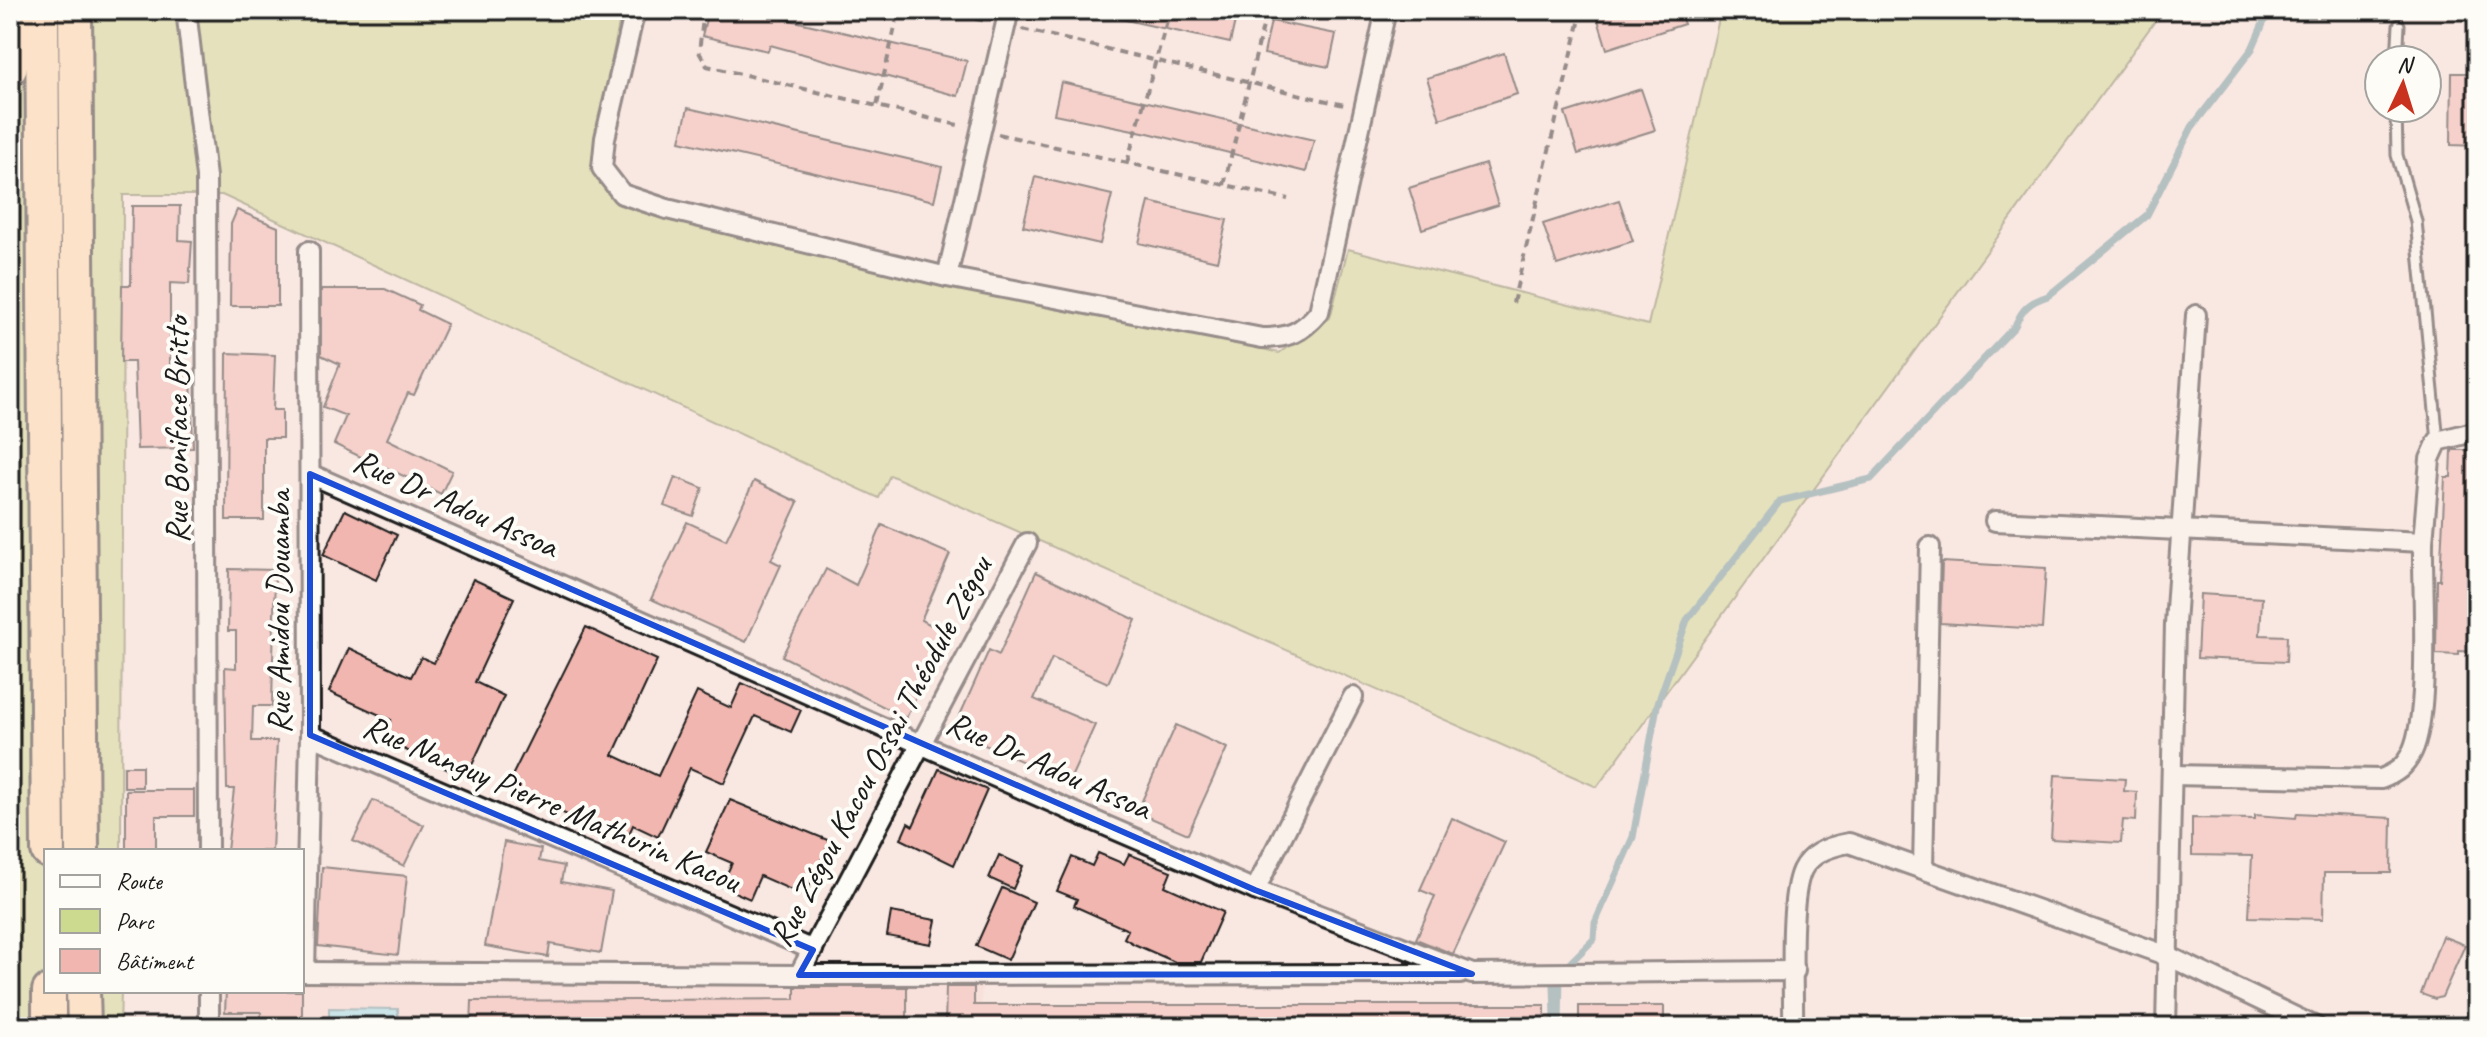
<svg xmlns="http://www.w3.org/2000/svg" width="2487" height="1037" viewBox="0 0 2487 1037" font-family="Caveat,sans-serif">
<style>
.built{fill:#f7d8d2}
.green{fill:#cbda8e;stroke:#747b55;stroke-width:2}
.water{fill:#90dfed;stroke:#629199;stroke-width:2}
.lines{fill:none;stroke-linecap:round;stroke-linejoin:round}
.stream{stroke:#629199;stroke-width:7}
.building{fill:#f1b6af;stroke:#1c1c1c;stroke-width:2}
.lane-casing{stroke:#1c1c1c;stroke-width:15}
.street-casing{stroke:#1c1c1c;stroke-width:24}
.highway-casing{stroke:#1c1c1c;stroke-width:38}
.path{stroke:#1c1c1c;stroke-width:4;stroke-dasharray:8 6;stroke-linecap:butt}
.lane{stroke:#fdfcf7;stroke-width:9}
.street{stroke:#fdfcf7;stroke-width:18}
.highway{stroke:#fedbac;stroke-width:32}
.marked{fill:none;stroke:#1d4ed8;stroke-width:6;stroke-linejoin:round}
.labels{text-anchor:middle;dominant-baseline:central;stroke-width:8;stroke-linejoin:round;paint-order:stroke}
.street-label{font-size:34px;fill:#1c1c1c;stroke:#fdfcf7}
</style>
<rect width="100%" height="100%" fill="#f9e7e1"/>
<filter id="ink" filterUnits="userSpaceOnUse"><feTurbulence type="fractalNoise" baseFrequency=".0125" numOctaves="2"/><feDisplacementMap in="SourceGraphic" scale="16" xChannelSelector="R" yChannelSelector="G"/><feConvolveMatrix kernelMatrix="1 2 1 2 8 2 1 2 1" color-interpolation-filters="sRGB"/></filter>
<g filter="url(#ink)">
<polygon class="built" points="982,977 981,1027 222,1027 222,991 302,991 302,979"/>
<polygon class="green" points="10,10 578,10 620,19 595,143 621,197 1279,353 1330,318 1348,249 1648,325 1721,10 2163,10 1597,787 890,475 879,498 222,195 123,195 121,851 46,851 46,991 121,991 120,1027 10,1027"/>
<polygon class="water" points="329,1008 398,1009 398,1027 329,1027"/>
<g class="lines">
<g class="stream">
<polyline points="1554,985 1555,1018"/>
<path d="M1559,1027L1560,973L1594,939L1595,923L1633,837L1657,706L1687,620L1780,501L1871,479L2015,326C2022,309 2029,302 2048,296L2147,215L2192,127L2252,49L2269,10"/>
</g>
</g>
<g class="building">
<polygon points="708,10 747,10 967,61 958,96 770,45 768,51 702,36"/>
<polygon points="1113,10 1225,10 1237,12 1230,43 1112,17"/>
<polygon points="1595,10 1679,10 1684,24 1607,49"/>
<polygon points="1271,21 1336,34 1329,67 1264,54"/>
<polygon points="1504,53 1517,94 1440,119 1427,78"/>
<polygon points="2452,73 2477,73 2477,146 2451,145"/>
<polygon points="1061,82 1314,140 1306,172 1148,133 1054,114"/>
<polygon points="1641,89 1655,130 1578,154 1565,113"/>
<polygon points="688,108 942,167 934,201 680,141"/>
<polygon points="1485,164 1498,205 1422,229 1409,188"/>
<polygon points="1035,177 1112,195 1100,244 1023,226"/>
<polygon points="1619,200 1633,241 1557,265 1543,224"/>
<polygon points="1149,202 1227,220 1217,261 1139,243"/>
<polygon points="132,206 180,206 179,240 192,241 189,284 170,283 170,370 191,369 193,448 137,449 134,362 121,362 122,285 131,285"/>
<polygon points="237,210 278,227 278,306 230,306 231,224"/>
<polygon points="321,289 385,289 420,305 418,310 447,324 414,395 408,393 387,439 452,471 441,494 385,467 379,481 357,471 363,458 334,444 346,416 323,407 340,364 321,355"/>
<polygon points="227,353 275,355 273,410 282,410 282,438 264,438 264,520 226,520"/>
<polygon points="2452,450 2477,450 2477,652 2459,651 2459,655 2436,654 2437,580 2440,580 2445,477 2451,477"/>
<polygon points="675,477 703,488 693,516 664,506"/>
<polygon points="754,481 798,502 771,560 781,565 746,642 651,599 687,522 726,540"/>
<polygon points="345,510 397,535 376,580 323,555"/>
<polygon points="882,525 950,554 921,620 948,633 906,718 782,656 826,569 856,585"/>
<polygon points="1942,562 2046,568 2042,629 1940,623"/>
<polygon points="229,569 275,570 272,706 253,706 252,741 277,741 272,851 227,851 234,789 227,789 225,667 236,668 236,631 228,631"/>
<polygon points="1036,572 1136,620 1108,683 1052,658 1034,699 1095,725 1069,782 953,731 989,650 999,655"/>
<polygon points="473,579 514,598 475,682 504,696 466,778 382,739 391,720 329,692 349,648 411,677 421,657 434,663"/>
<polygon points="2200,594 2262,598 2260,635 2287,636 2286,662 2197,658"/>
<polygon points="586,627 657,660 613,755 658,776 697,692 731,708 742,683 801,710 791,732 755,716 724,783 690,768 658,837 633,825 625,843 507,786"/>
<polygon points="1176,725 1227,748 1188,834 1137,812"/>
<rect x="124" y="766" width="18" height="21"/>
<polygon points="939,769 987,790 954,865 901,839 908,823 913,826"/>
<polygon points="2055,775 2125,779 2124,791 2137,792 2136,821 2123,820 2121,843 2051,839"/>
<polygon points="126,790 194,790 194,816 156,816 156,851 126,851"/>
<polygon points="373,800 424,825 404,866 353,841"/>
<polygon points="730,800 830,841 805,896 760,876 750,899 721,886 732,863 706,852"/>
<polygon points="2297,813 2392,818 2391,873 2324,873 2323,919 2249,917 2252,856 2192,855 2192,818 2255,819 2255,815 2296,818"/>
<polygon points="1452,818 1505,842 1453,954 1416,939 1435,896 1420,890"/>
<polygon points="504,842 541,849 539,861 564,866 561,882 612,891 601,953 550,944 548,957 485,946"/>
<polygon points="1098,853 1124,864 1129,854 1171,871 1165,886 1223,912 1201,962 1175,962 1134,944 1124,938 1128,930 1074,906 1077,899 1057,891 1072,857 1092,866"/>
<polygon points="999,855 1023,866 1013,889 989,878"/>
<polygon points="322,867 407,876 398,955 318,946"/>
<polygon points="1002,888 1034,902 1008,960 976,946"/>
<polygon points="891,912 936,920 931,944 887,936"/>
<polygon points="2442,936 2465,945 2442,997 2435,999 2421,994"/>
<polygon points="795,987 907,987 907,1027 471,1027 472,1001 795,999"/>
<polygon points="946,987 974,987 974,1005 1545,1005 1545,1027 945,1027"/>
<polygon points="226,991 302,991 302,1027 260,1027 261,1012 225,1012"/>
<rect x="1579" y="1006" width="85" height="21"/>
</g>
<g class="lines">
<defs>
<g id="lane">
<polyline points="2397,60 2399,25"/>
<polyline points="2396,108 2397,155 2416,221 2438,441"/>
</g>
<g id="street">
<polyline points="186,10 206,177 208,851"/>
<path d="M635,10L605,138L602,168L622,194L667,209L947,277L1262,338C1289,338 1301,333 1319,312L1386,10"/>
<polyline points="947,277 1009,10"/>
<polyline points="310,474 1074,812 1255,890 1472,974 1795,971"/>
<polyline points="1995,521 2423,542 2430,459 2438,441 2477,431"/>
<polyline points="310,735 813,950"/>
<path d="M2172,775L2381,779C2396,773 2405,767 2412,752C2431,712 2422,591 2423,542"/>
<polyline points="1923,868 1930,547"/>
<polyline points="1255,890 1353,697"/>
<polyline points="302,972 799,975 1027,543"/>
<polyline points="305,972 310,735 309,251"/>
<polyline points="799,975 1460,974"/>
<polyline points="209,1027 209,991"/>
<path d="M1793,1027C1794,990 1788,900 1802,870C1811,852 1831,846 1849,843L2168,956L2316,1027"/>
<polyline points="2166,1027 2175,624 2196,315"/>
</g>
<g id="highway">
<polyline points="42,10 48,851"/>
<polyline points="75,10 82,851"/>
<polyline points="10,69 17,37 18,10"/>
<polyline points="49,991 49,1027"/>
<polyline points="83,991 84,1027"/>
</g>
</defs>
<use href="#lane" class="lane-casing"/>
<use href="#street" class="street-casing"/>
<use href="#highway" class="highway-casing"/>
<g class="path">
<polyline points="704,10 699,52 707,66 962,126"/>
<polyline points="934,10 986,21"/>
<polyline points="1022,29 1344,105"/>
<polyline points="877,105 899,10"/>
<polyline points="998,134 1288,199"/>
<polyline points="1127,163 1170,10"/>
<polyline points="1224,185 1267,10"/>
<polyline points="1513,303 1582,10"/>
</g>
<use href="#lane" class="lane"/>
<use href="#street" class="street"/>
<use href="#highway" class="highway"/>
</g>
</g>
<path d="M0 0H2487V1037H0ZM310,474L1255,890L1472,974L799,975L813,950L310,735Z" fill="#f9e7e1" fill-opacity=".55" fill-rule="evenodd"/>
<path class="marked" d="M310,474L1255,890L1472,974L799,975L813,950L310,735Z"/>
<g class="labels">
<g class="street-label">
<text transform="translate(176 430) rotate(-90)">Rue Boniface Britto</text>
<text transform="translate(456 503) rotate(24)">Rue Dr Adou Assoa</text>
<text transform="translate(278 612) rotate(-90)">Rue Amidou Douamba</text>
<text transform="translate(880 751) rotate(-62)">Rue Zégou Kacou Ossai Théodule Zégou</text>
<text transform="translate(1049 765) rotate(24)">Rue Dr Adou Assoa</text>
<text transform="translate(552 803) rotate(23)">Rue Nanguy Pierre Mathurin Kacou</text>
</g>
</g>
<rect width="2487" height="1037" fill="none" stroke="#fdfcf7" stroke-width="40"/>
<rect x="20" y="20" width="2447" height="997" fill="none" stroke="#1c1c1c" stroke-width="3" filter="url(#ink)"/>
<rect x="44" y="849" width="260" height="144" fill="#fdfcf7" stroke="#a3a29f" stroke-width="2"/>
<rect x="60" y="875" width="40" height="12" fill="#fdfcf7" stroke="#a3a29f" stroke-width="2"/>
<text x="116" y="889" font-size="24" fill="#1c1c1c">Route</text>
<rect x="60" y="909" width="40" height="24" fill="#cbda8e" stroke="#a3a29f" stroke-width="2"/>
<text x="116" y="929" font-size="24" fill="#1c1c1c">Parc</text>
<rect x="60" y="949" width="40" height="24" fill="#f1b6af" stroke="#a3a29f" stroke-width="2"/>
<text x="116" y="969" font-size="24" fill="#1c1c1c">Bâtiment</text>
<g transform="translate(2403 84) rotate(4)"><circle r="38" fill="#fdfcf7" stroke="#a3a29f" stroke-width="2"/>
<path d="M0-6L14 30L0 20L-14 30Z" fill="#c8321e"/>
<text y="-12" font-size="22" font-weight="bold" text-anchor="middle" fill="#1c1c1c">N</text>
</g>
</svg>
